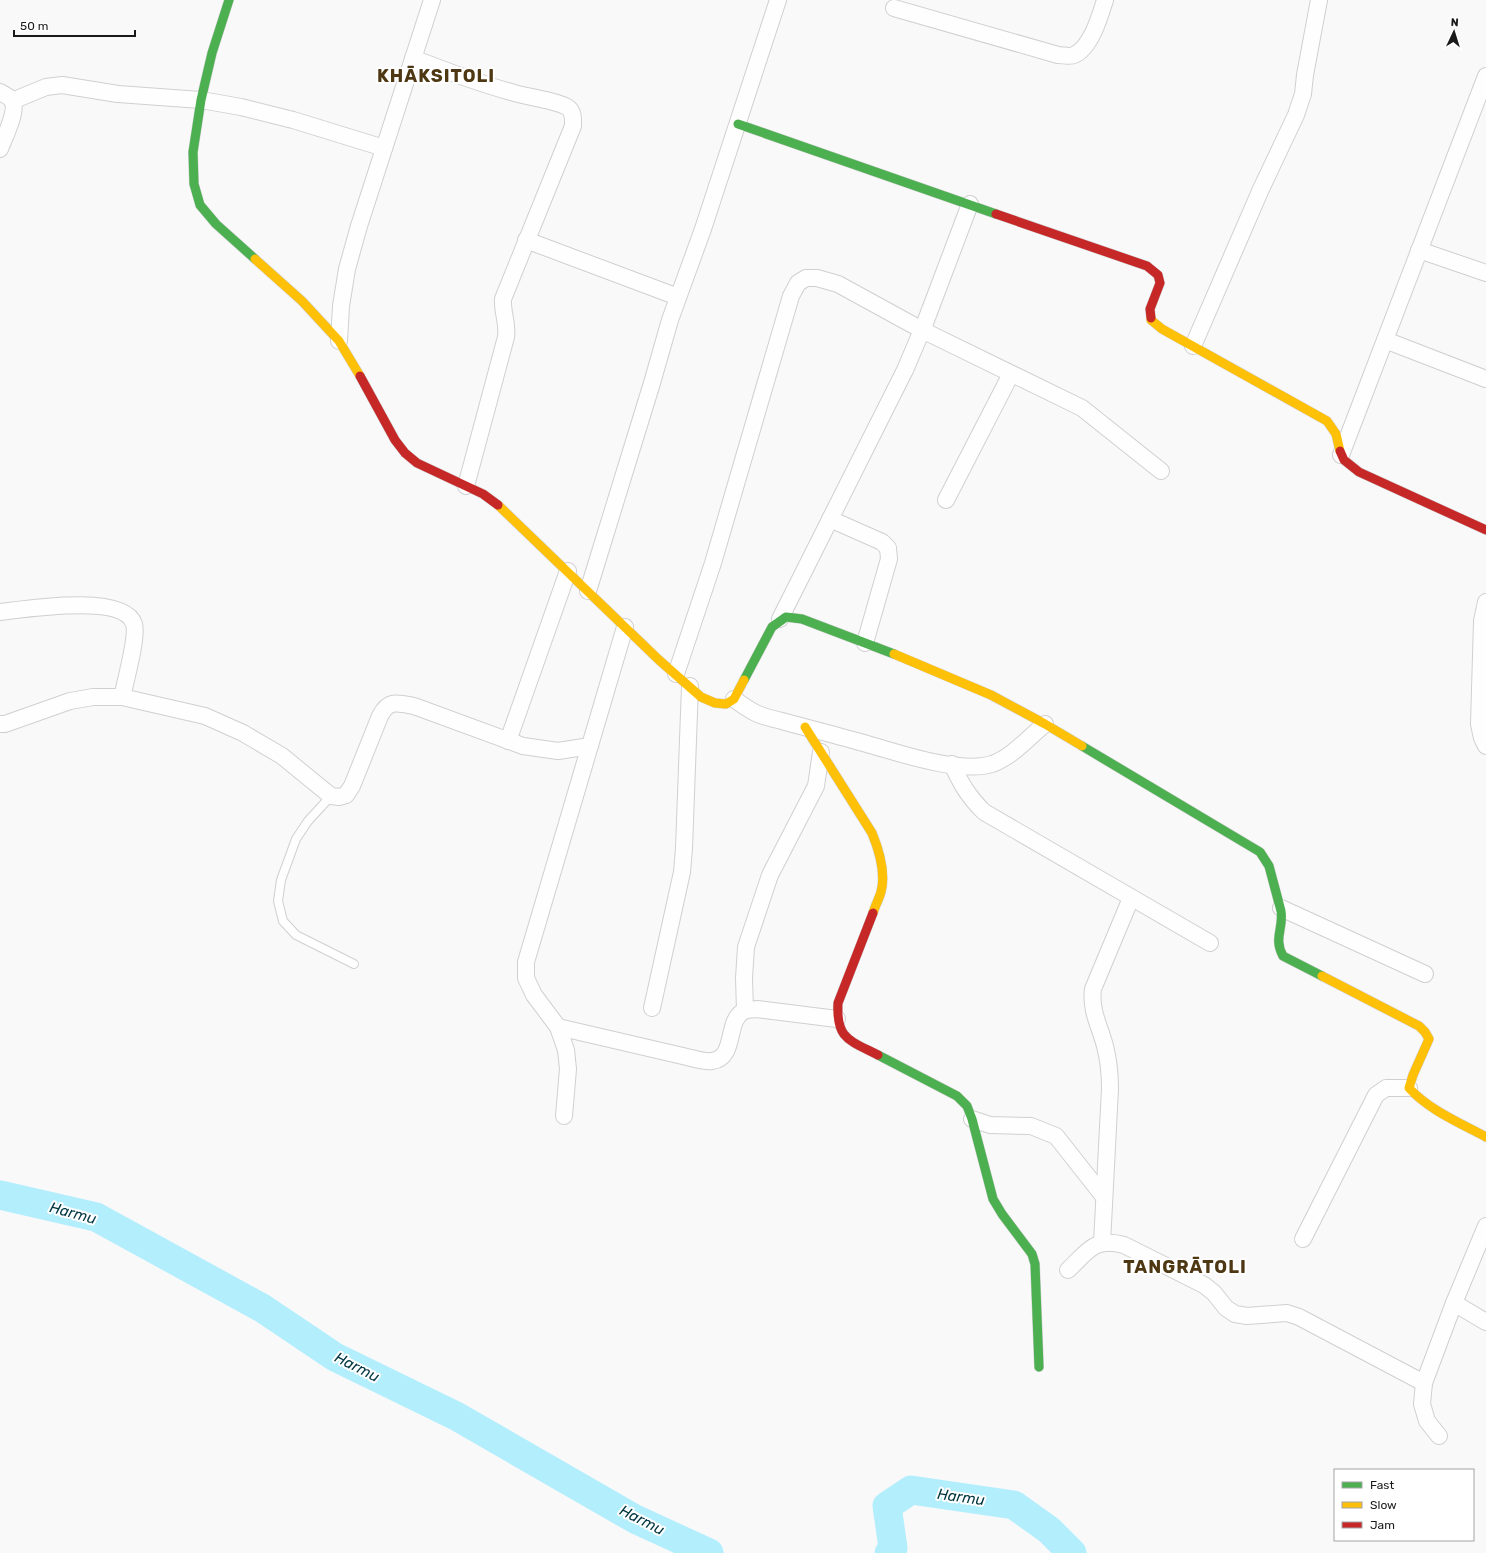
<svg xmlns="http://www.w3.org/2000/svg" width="1486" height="1553" viewBox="0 0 1486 1553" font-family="Rubik,sans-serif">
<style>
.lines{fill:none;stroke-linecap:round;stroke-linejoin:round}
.river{stroke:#b3eefd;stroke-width:29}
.lane-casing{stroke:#d0d0d1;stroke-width:10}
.street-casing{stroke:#d0d0d1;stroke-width:18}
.fast-casing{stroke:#d0d0d1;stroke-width:10}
.slow-casing{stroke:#d0d0d1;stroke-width:10}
.jam-casing{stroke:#d0d0d1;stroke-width:10}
.lane{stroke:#fefefe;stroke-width:8}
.street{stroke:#fefefe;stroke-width:16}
.fast{stroke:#4caf50;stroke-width:9}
.slow{stroke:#ffc107;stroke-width:9}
.jam{stroke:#c62828;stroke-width:9}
.labels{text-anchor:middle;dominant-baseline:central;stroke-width:4;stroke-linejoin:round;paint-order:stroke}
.water-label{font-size:15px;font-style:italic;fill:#003640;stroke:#fff}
.district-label{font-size:18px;font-weight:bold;letter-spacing:1px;fill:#4e3814;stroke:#fff}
</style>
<rect width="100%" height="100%" fill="#f9f9fa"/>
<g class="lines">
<g class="river">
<polyline points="0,1195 96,1217 262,1308 335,1357 456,1416 635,1519 709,1553"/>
<polyline points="889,1553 893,1548 887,1506 911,1490 1014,1505 1049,1530 1072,1553"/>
</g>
<defs>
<polyline id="lane" points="331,796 308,821 296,839 281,880 278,901 283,921 296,935 354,964"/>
<g id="street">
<path d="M894,8L1058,55C1063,55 1070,57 1074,55C1091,48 1100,16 1105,0"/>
<path d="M413,58C446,71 478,83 511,92C526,97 556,100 567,107C574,111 573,119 573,126L503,299C502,313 508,322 506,337L466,486"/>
<path d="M0,92C5,95 11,97 13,102C17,113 4,138 0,149"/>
<polyline points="12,101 46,87 62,85 118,94 201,100 241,107 293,120 384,148"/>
<polyline points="526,240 678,297"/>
<polyline points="1419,250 1486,273"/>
<polyline points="1385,340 1486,379"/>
<polyline points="339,341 341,306 347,269 359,226 432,0"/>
<polyline points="1193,346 1261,189 1296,115 1303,94 1305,75 1319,0"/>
<polyline points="1341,455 1486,76"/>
<polyline points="946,500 1011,374"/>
<polyline points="830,519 882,542 888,548 889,559 865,643"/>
<polyline points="588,591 652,383 670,320 703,229 778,0"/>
<polyline points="1486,602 1482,621 1479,724 1482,738 1486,746"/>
<path d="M0,612C26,609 124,593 134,624C138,636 125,683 122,697"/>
<polyline points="780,619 905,370 925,323 970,204"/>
<polyline points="676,674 713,563 791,296 798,283 806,278 817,278 838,284 922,330 1082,408 1161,471"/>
<path d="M734,699C753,713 759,716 782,721C811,729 839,736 867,744C899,753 960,774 992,764C1012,757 1029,737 1045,724"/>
<path d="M0,724H5L70,701L93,697H122L205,716L243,733L282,756L331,796L339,797L346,795L352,786L380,716C389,699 398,703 414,706L523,746L558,751L590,746"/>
<polyline points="508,741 568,571"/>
<path d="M952,764C961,784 968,796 984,812L1210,943"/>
<polyline points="1281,908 1425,974"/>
<polyline points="652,1008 682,872 684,848 690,686"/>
<polyline points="745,1010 744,978 746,947 770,875 816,786 821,752"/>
<path d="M558,1027L687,1057C695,1059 704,1062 712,1061C737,1058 725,1020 744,1011C748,1009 753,1010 757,1009L837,1019"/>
<polyline points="564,1116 568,1069 566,1050 558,1027 534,995 526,978 526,962 625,627"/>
<polyline points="972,1119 990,1125 1031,1126 1056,1136 1104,1197"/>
<polyline points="1303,1239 1376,1095 1386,1088 1409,1088"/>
<path d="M1102,1243L1110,1089C1110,1074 1109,1061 1105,1046C1100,1027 1090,1010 1093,989L1131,898"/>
<path d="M1068,1270C1088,1251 1094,1237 1124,1245L1204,1285L1214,1293L1226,1308L1235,1314L1247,1316L1287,1313L1299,1317L1424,1383"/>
<polyline points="1454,1303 1486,1322"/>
<polyline points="1439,1436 1427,1421 1422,1404 1424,1383 1454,1303 1486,1226"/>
</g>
<g id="fast">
<polyline points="229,0 212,53 201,100 193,152 194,184 200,205 216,224 255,259"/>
<polyline points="738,124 996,214"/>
<polyline points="744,680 772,627 786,617 802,619 894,654"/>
<path d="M1082,746L1260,852L1269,866L1281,911C1284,928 1273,938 1283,956L1322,976"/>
<polyline points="878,1055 957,1096 967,1106 972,1119 993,1199 1002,1214 1032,1254 1035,1264 1039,1367"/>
</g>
<g id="slow">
<polyline points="255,259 302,301 339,341 360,376"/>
<polyline points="1151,318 1151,320 1162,329 1327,421 1336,434 1340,451"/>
<polyline points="498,505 659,660 701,697 715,703 726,704 734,699 744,680"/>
<polyline points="894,654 991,695 1045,724 1082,746"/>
<path d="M805,727L872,833C879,850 886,873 881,892C879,899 875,906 873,913"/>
<path d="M1322,976L1419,1026L1425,1032L1429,1039L1413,1075L1409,1088C1429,1110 1460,1123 1486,1137"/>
</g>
<g id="jam">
<polyline points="996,214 1147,266 1158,275 1160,283 1150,309 1151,318"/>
<polyline points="360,376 395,440 405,453 417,463 483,494 498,505"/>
<polyline points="1340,451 1344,460 1359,472 1486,530"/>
<path d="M873,913L838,1003C836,1039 849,1040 878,1055"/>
</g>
</defs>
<use href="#lane" class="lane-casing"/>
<use href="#street" class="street-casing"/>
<use href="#fast" class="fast-casing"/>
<use href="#slow" class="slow-casing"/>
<use href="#jam" class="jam-casing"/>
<use href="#lane" class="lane"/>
<use href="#street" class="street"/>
<use href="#fast" class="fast"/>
<use href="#slow" class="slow"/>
<use href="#jam" class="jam"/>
</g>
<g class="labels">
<g class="water-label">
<text transform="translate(73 1213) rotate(15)">Harmu</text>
<text transform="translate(357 1367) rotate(27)">Harmu</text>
<text transform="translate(961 1497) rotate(8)">Harmu</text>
<text transform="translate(642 1520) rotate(27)">Harmu</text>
</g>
<g class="district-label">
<text x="436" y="76">KHĀKSITOLI</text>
<text x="1185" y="1267">TANGRĀTOLI</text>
</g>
</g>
<rect x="1334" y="1469" width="140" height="72" fill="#ffffff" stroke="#a3a3a4"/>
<rect x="1342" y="1482" width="20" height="6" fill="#4caf50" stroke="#a3a3a4"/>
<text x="1370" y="1489" font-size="12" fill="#1a1a1b">Fast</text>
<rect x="1342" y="1502" width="20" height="6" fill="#ffc107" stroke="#a3a3a4"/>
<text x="1370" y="1509" font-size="12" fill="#1a1a1b">Slow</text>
<rect x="1342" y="1522" width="20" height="6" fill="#c62828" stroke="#a3a3a4"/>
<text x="1370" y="1529" font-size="12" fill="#1a1a1b">Jam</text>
<g transform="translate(1454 32) rotate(4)" stroke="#ffffff" stroke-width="3" paint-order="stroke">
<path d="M0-3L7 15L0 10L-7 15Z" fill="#1a1a1b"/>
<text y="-6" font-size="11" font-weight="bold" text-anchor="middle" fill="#1a1a1b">N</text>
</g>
<path d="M14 30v6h121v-6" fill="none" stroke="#1a1a1b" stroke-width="2"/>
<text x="20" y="30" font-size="12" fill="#1a1a1b" stroke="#ffffff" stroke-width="3" paint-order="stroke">50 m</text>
</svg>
